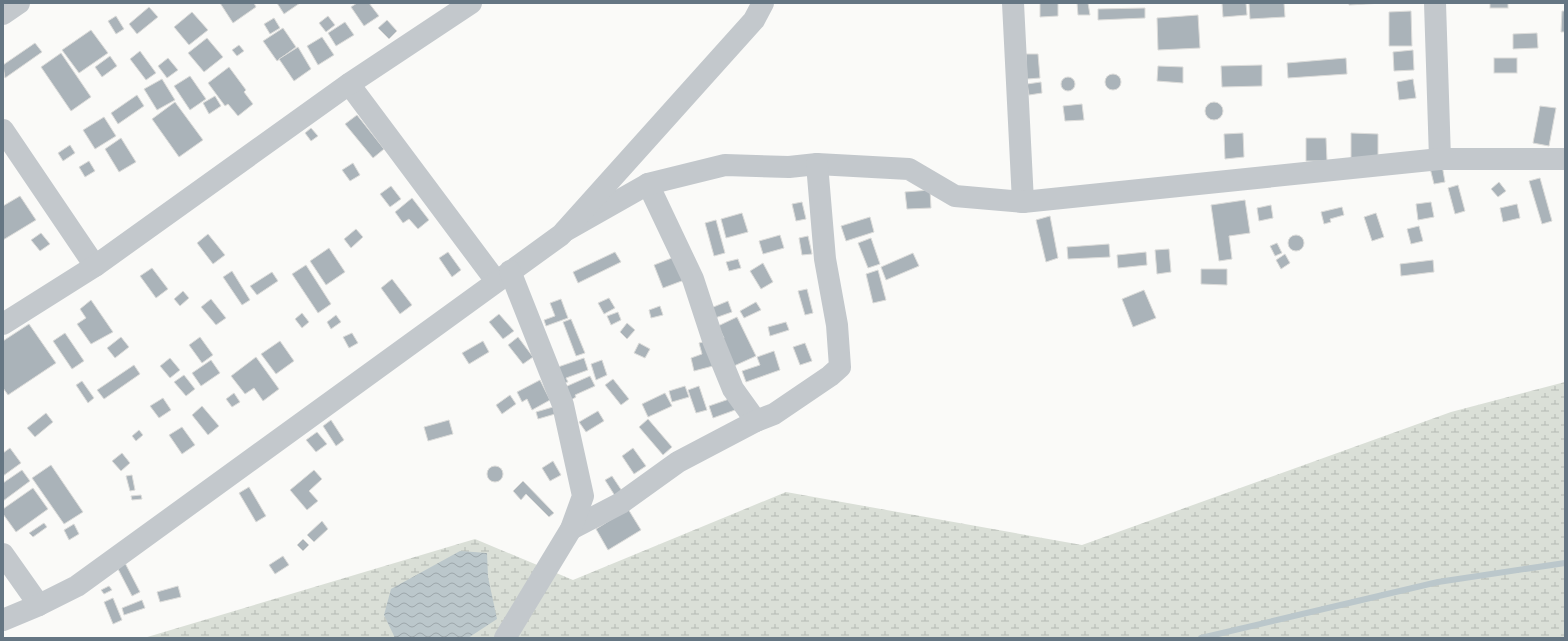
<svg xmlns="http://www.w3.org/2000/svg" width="1568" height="641" viewBox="0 0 1568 641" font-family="Ubuntu,sans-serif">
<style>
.wetland{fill:url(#wetland-marsh)}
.water{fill:url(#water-waves)}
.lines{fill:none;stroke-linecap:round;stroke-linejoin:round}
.stream{stroke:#bbc7cb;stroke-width:6}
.building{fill:#aab3b9;stroke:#dcdcda}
.minor{stroke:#c3c8cc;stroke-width:22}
</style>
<defs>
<pattern id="wetland-marsh" width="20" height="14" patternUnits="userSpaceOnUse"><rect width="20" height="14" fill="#dadfd7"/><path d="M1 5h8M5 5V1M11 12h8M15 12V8" fill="none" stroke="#b4b9b4"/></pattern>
<pattern id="water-waves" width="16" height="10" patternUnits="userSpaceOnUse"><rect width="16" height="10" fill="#bbc7cb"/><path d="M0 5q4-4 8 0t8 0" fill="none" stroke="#9ca6aa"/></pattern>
</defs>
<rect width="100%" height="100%" fill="#fafaf8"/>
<polygon class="wetland" points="1565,382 1565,638 144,638 475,539 573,580 786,492 1082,545 1451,412"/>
<polygon class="water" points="460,551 487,553 488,577 497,619 468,638 395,638 384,615 391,589"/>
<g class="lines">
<polyline class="stream" points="1201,638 1438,582 1565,563"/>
</g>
<g class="building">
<polygon points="220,3 254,3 256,7 233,23"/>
<polygon points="277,3 300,3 284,14"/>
<polygon points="357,3 369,3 379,16 364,26 351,7"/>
<polygon points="1040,3 1058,3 1058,16 1040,17"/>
<polygon points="1077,3 1088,3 1090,15 1078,15"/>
<polygon points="1222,3 1246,3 1247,15 1223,17"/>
<polygon points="1249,3 1284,3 1285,17 1250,19"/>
<polygon points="1349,3 1383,3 1349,5"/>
<rect x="1490" y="3" width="18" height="5"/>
<polygon points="149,7 158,17 137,34 129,24"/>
<polygon points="1145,8 1145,18 1098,20 1098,9"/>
<polygon points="1411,11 1412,46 1389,46 1389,12"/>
<polygon points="1562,11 1565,11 1565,32 1561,32"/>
<polygon points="192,12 208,30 189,45 174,27"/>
<polygon points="1198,15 1200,48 1158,50 1157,18"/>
<polygon points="116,16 124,29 116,34 108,21"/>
<polygon points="328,16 335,25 326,32 319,23"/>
<polygon points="274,18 280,28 270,34 264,24"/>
<polygon points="387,20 397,31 389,39 378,28"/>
<polygon points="345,22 354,35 336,46 328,33"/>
<polygon points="283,28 296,47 277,61 263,41"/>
<polygon points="91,30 108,53 79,73 62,50"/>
<polygon points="1537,33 1538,48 1513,49 1513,34"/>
<polygon points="322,37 334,55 318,65 307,46"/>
<polygon points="207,38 223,57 204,72 188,53"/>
<polygon points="35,43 42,52 5,78 3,65"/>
<polygon points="239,45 244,51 237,56 232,50"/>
<polygon points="298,47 311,69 294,81 279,59"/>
<polygon points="1413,50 1414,70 1394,71 1393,52"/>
<polygon points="140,51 156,73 146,80 130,59"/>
<polygon points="61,53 91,97 71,111 41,67"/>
<polygon points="1026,54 1038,54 1040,78 1027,79"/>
<polygon points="110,56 117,66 102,77 95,67"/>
<polygon points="168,58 178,70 167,78 158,66"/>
<polygon points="1346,58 1347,74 1288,78 1287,63"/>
<rect x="1494" y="58" width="23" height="15"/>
<polygon points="1262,65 1262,86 1222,87 1221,66"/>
<polygon points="1158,66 1183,67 1183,83 1157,81"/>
<polygon points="229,67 246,90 244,92 253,104 238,116 228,104 225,106 208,83"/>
<circle cx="1113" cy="82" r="8"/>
<polygon points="190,76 206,99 190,110 174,86"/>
<circle cx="1068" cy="84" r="7"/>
<polygon points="162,79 175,100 157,110 144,89"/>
<polygon points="1413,79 1416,98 1399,100 1397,82"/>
<polygon points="1041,82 1042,93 1029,95 1027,84"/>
<polygon points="137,95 144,106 118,124 111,113"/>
<polygon points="215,96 221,106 209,114 203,103"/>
<circle cx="1214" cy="111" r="9"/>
<polygon points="175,102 203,140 179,157 152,119"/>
<polygon points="1082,104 1084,120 1065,121 1063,106"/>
<polygon points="1540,106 1556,108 1549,146 1533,143"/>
<polygon points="357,115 384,149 373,158 345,124"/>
<polygon points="104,117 116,136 95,149 83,130"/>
<polygon points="311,128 318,136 311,141 305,133"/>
<polygon points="1243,133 1244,157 1225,159 1224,134"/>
<polygon points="1351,133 1378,134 1378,159 1351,159"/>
<polygon points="121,138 136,162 119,172 105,149"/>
<polygon points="1306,138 1326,138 1327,161 1306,161"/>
<polygon points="70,145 75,153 63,161 58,153"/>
<polygon points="89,161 95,171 85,177 79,167"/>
<polygon points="353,163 360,175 350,181 342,170"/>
<polygon points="1442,165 1445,182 1434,184 1430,168"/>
<polygon points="1540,178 1552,221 1542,224 1529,181"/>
<polygon points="1499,182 1506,191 1498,197 1491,189"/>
<polygon points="1458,185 1465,211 1455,214 1448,188"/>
<polygon points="391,186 401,199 390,207 380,194"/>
<polygon points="930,190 931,208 907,209 905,192"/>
<polygon points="20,196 36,220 3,240 3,206"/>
<polygon points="412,198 429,220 418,229 409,219 403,223 395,212"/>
<polygon points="1245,200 1250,233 1229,236 1232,259 1219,261 1211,205"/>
<polygon points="802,202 806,219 796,221 792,204"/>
<polygon points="1431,202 1434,217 1418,220 1416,204"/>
<polygon points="1517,204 1520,218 1503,222 1500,208"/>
<polygon points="1271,205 1273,218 1259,221 1257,208"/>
<polygon points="1342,207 1344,215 1330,219 1331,222 1324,224 1321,212"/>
<polygon points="742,213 748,232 726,238 721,219"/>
<polygon points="1376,213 1384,237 1372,241 1364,217"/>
<polygon points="1050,216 1058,258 1046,262 1036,220"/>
<polygon points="870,217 874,232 846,241 841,226"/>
<polygon points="716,220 725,253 714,256 705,223"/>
<polygon points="1419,226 1423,241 1411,244 1407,229"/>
<polygon points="356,229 363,237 351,248 344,239"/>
<polygon points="41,233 50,244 40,251 31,240"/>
<polygon points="208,234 225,255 213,264 197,243"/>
<polygon points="780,235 784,248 763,254 759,241"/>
<circle cx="1296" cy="243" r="8"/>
<polygon points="808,236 812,254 802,255 799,238"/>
<polygon points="871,238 880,264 868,268 858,243"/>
<polygon points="1277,243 1282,253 1275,256 1270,246"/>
<polygon points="1109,244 1110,257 1068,259 1067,247"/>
<polygon points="329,248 345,272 326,285 310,261"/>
<polygon points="1169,249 1171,272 1157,274 1155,250"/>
<polygon points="448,252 461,270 452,277 439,258"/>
<polygon points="615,252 621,262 578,283 573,272"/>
<polygon points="1146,252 1147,265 1118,268 1117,255"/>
<polygon points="913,253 919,266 886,280 881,267"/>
<polygon points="1285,254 1290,263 1281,269 1276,260"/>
<polygon points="677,256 687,279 663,288 654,265"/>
<polygon points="738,259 741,268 729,271 726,262"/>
<polygon points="1433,260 1434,272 1401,276 1400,264"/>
<polygon points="763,263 773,282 761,289 750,271"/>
<polygon points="306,265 331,304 318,313 292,274"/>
<polygon points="152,268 168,289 156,298 140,276"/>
<polygon points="1201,269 1227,269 1227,285 1201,284"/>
<polygon points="878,270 886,300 873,303 866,274"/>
<polygon points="232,271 250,300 242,305 223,277"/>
<polygon points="272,272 278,281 257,295 250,286"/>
<polygon points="392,279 412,305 400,314 381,288"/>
<polygon points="807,289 813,313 805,315 798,291"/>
<polygon points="1144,290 1156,318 1133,327 1122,299"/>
<polygon points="183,291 189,298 180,306 174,299"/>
<polygon points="609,298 615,308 604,314 598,303"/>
<polygon points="211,299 226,318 216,325 201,307"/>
<polygon points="561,299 568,318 546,326 544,320 555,316 550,303"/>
<polygon points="91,300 113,332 91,344 77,324 86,318 80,309"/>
<polygon points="728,301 732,312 715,318 711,308"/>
<polygon points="756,302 761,310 744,318 740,311"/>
<polygon points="660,306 663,315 651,318 649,310"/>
<polygon points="618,312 621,320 611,325 607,316"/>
<polygon points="302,313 309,322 302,328 295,319"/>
<polygon points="499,314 514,331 503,339 489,322"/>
<polygon points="336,315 341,322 331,329 327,322"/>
<polygon points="737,317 756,356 734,366 721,339 724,338 718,326"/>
<polygon points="571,319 585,353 576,356 563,322"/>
<polygon points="786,322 789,330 770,336 768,327"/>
<polygon points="627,323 635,330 627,339 620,332"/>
<polygon points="29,324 56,363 8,395 3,388 3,341"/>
<polygon points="65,333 84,361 72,369 53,341"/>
<polygon points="352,333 358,343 349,348 343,337"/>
<polygon points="121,337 129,347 115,358 107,348"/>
<polygon points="200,337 213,355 202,363 189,345"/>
<polygon points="518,337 533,357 523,364 508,345"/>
<polygon points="280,341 294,361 276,374 261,354"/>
<polygon points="483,341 489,352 469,364 462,353"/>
<polygon points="707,341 713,366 694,371 691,358 702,354 699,343"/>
<polygon points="639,343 650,349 645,358 634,353"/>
<polygon points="805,343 812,361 800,365 793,347"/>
<polygon points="774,351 780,370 746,382 742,371 760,365 757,357"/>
<polygon points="256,357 279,389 263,401 254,388 245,394 231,376"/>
<polygon points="170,358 180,370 170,378 160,366"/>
<polygon points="584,358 588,370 566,378 568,382 563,383 558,367"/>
<polygon points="211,360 220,373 201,386 192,373"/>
<polygon points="602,360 607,375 596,380 591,364"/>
<polygon points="134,365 140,374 104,399 97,390"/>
<polygon points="184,375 195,389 186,396 174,382"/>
<polygon points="590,376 595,386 575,395 576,397 571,400 565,387"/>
<polygon points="613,379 629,399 621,405 605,385"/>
<polygon points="540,380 550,400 532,410 527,399 522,402 517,392"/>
<polygon points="82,381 94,398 88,403 76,385"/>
<polygon points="685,386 689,397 672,402 669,391"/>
<polygon points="699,386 707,410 696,413 688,390"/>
<polygon points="234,393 240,402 232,407 226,399"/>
<polygon points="665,393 672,406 648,417 642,404"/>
<polygon points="510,395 516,404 502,414 496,405"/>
<polygon points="163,398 171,410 159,418 150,406"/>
<polygon points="732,398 735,410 713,418 709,406"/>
<polygon points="202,406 219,426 208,435 192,415"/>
<polygon points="553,407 555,414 538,419 536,412"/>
<polygon points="598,411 604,421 586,432 579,422"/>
<polygon points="46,413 53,422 35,437 27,428"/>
<polygon points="648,419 672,447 663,455 639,427"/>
<polygon points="331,420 344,440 336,446 323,426"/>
<polygon points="449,420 453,434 428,441 424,427"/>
<polygon points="182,427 195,445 182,454 169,435"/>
<polygon points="139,430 143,435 136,441 132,436"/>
<polygon points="317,432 327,444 316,452 306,440"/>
<polygon points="10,448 21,463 3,476 3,453"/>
<polygon points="633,448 646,466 634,474 622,456"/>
<polygon points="122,453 130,463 121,471 112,461"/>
<polygon points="553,461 561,475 550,481 542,468"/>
<polygon points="51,465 83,512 64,524 32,478"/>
<circle cx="495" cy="474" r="8"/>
<polygon points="22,470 30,481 3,501 3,483"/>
<polygon points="314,470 322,479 309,491 318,501 307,510 290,490"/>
<polygon points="132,475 135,490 130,491 126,476"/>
<polygon points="612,476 624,494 617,499 605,480"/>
<polygon points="523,481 554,513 549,517 526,494 521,500 513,491"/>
<polygon points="249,487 266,516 256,522 239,493"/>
<polygon points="33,488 48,509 16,532 3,514 3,509"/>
<polygon points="141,495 142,499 132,500 131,496"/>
<polygon points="628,509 641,530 608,550 596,529"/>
<polygon points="322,521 328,529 314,542 307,535"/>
<polygon points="44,523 47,527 33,537 29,533"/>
<polygon points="74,524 79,534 69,540 64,530"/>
<polygon points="303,539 309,545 303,551 297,545"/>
<polygon points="283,556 289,565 275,574 269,565"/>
<polygon points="125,563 140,592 132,596 117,567"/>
<polygon points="109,586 112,590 104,594 101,590"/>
<polygon points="178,586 181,597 160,602 157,592"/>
<polygon points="113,598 122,620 113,624 104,602"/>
<polygon points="142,600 145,608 124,615 122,608"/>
</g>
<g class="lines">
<g class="minor">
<polyline points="1013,3 1023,202"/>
<polyline points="1435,3 1440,159"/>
<polyline points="3,14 19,3"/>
<polyline points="349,84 496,281"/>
<polyline points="3,130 95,266"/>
<polyline points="648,184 693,279 713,340 733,389 756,421"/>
<polyline points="565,231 648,184 725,165 789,167 817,164 909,169 955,196 1023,202 1440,159 1565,159"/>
<polyline points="3,324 95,266 349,84 471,3"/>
<polyline points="571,529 621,503 678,462 756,421 774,414 830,376 840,367 837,325 825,259 817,164"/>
<polyline points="3,554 39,605"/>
<polyline points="3,620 39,605 77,586 561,235 754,20 763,3"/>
<polyline points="505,638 571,529 583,496 563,405 510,271"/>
</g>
</g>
<rect width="1568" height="641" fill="none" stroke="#657683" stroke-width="8"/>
</svg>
